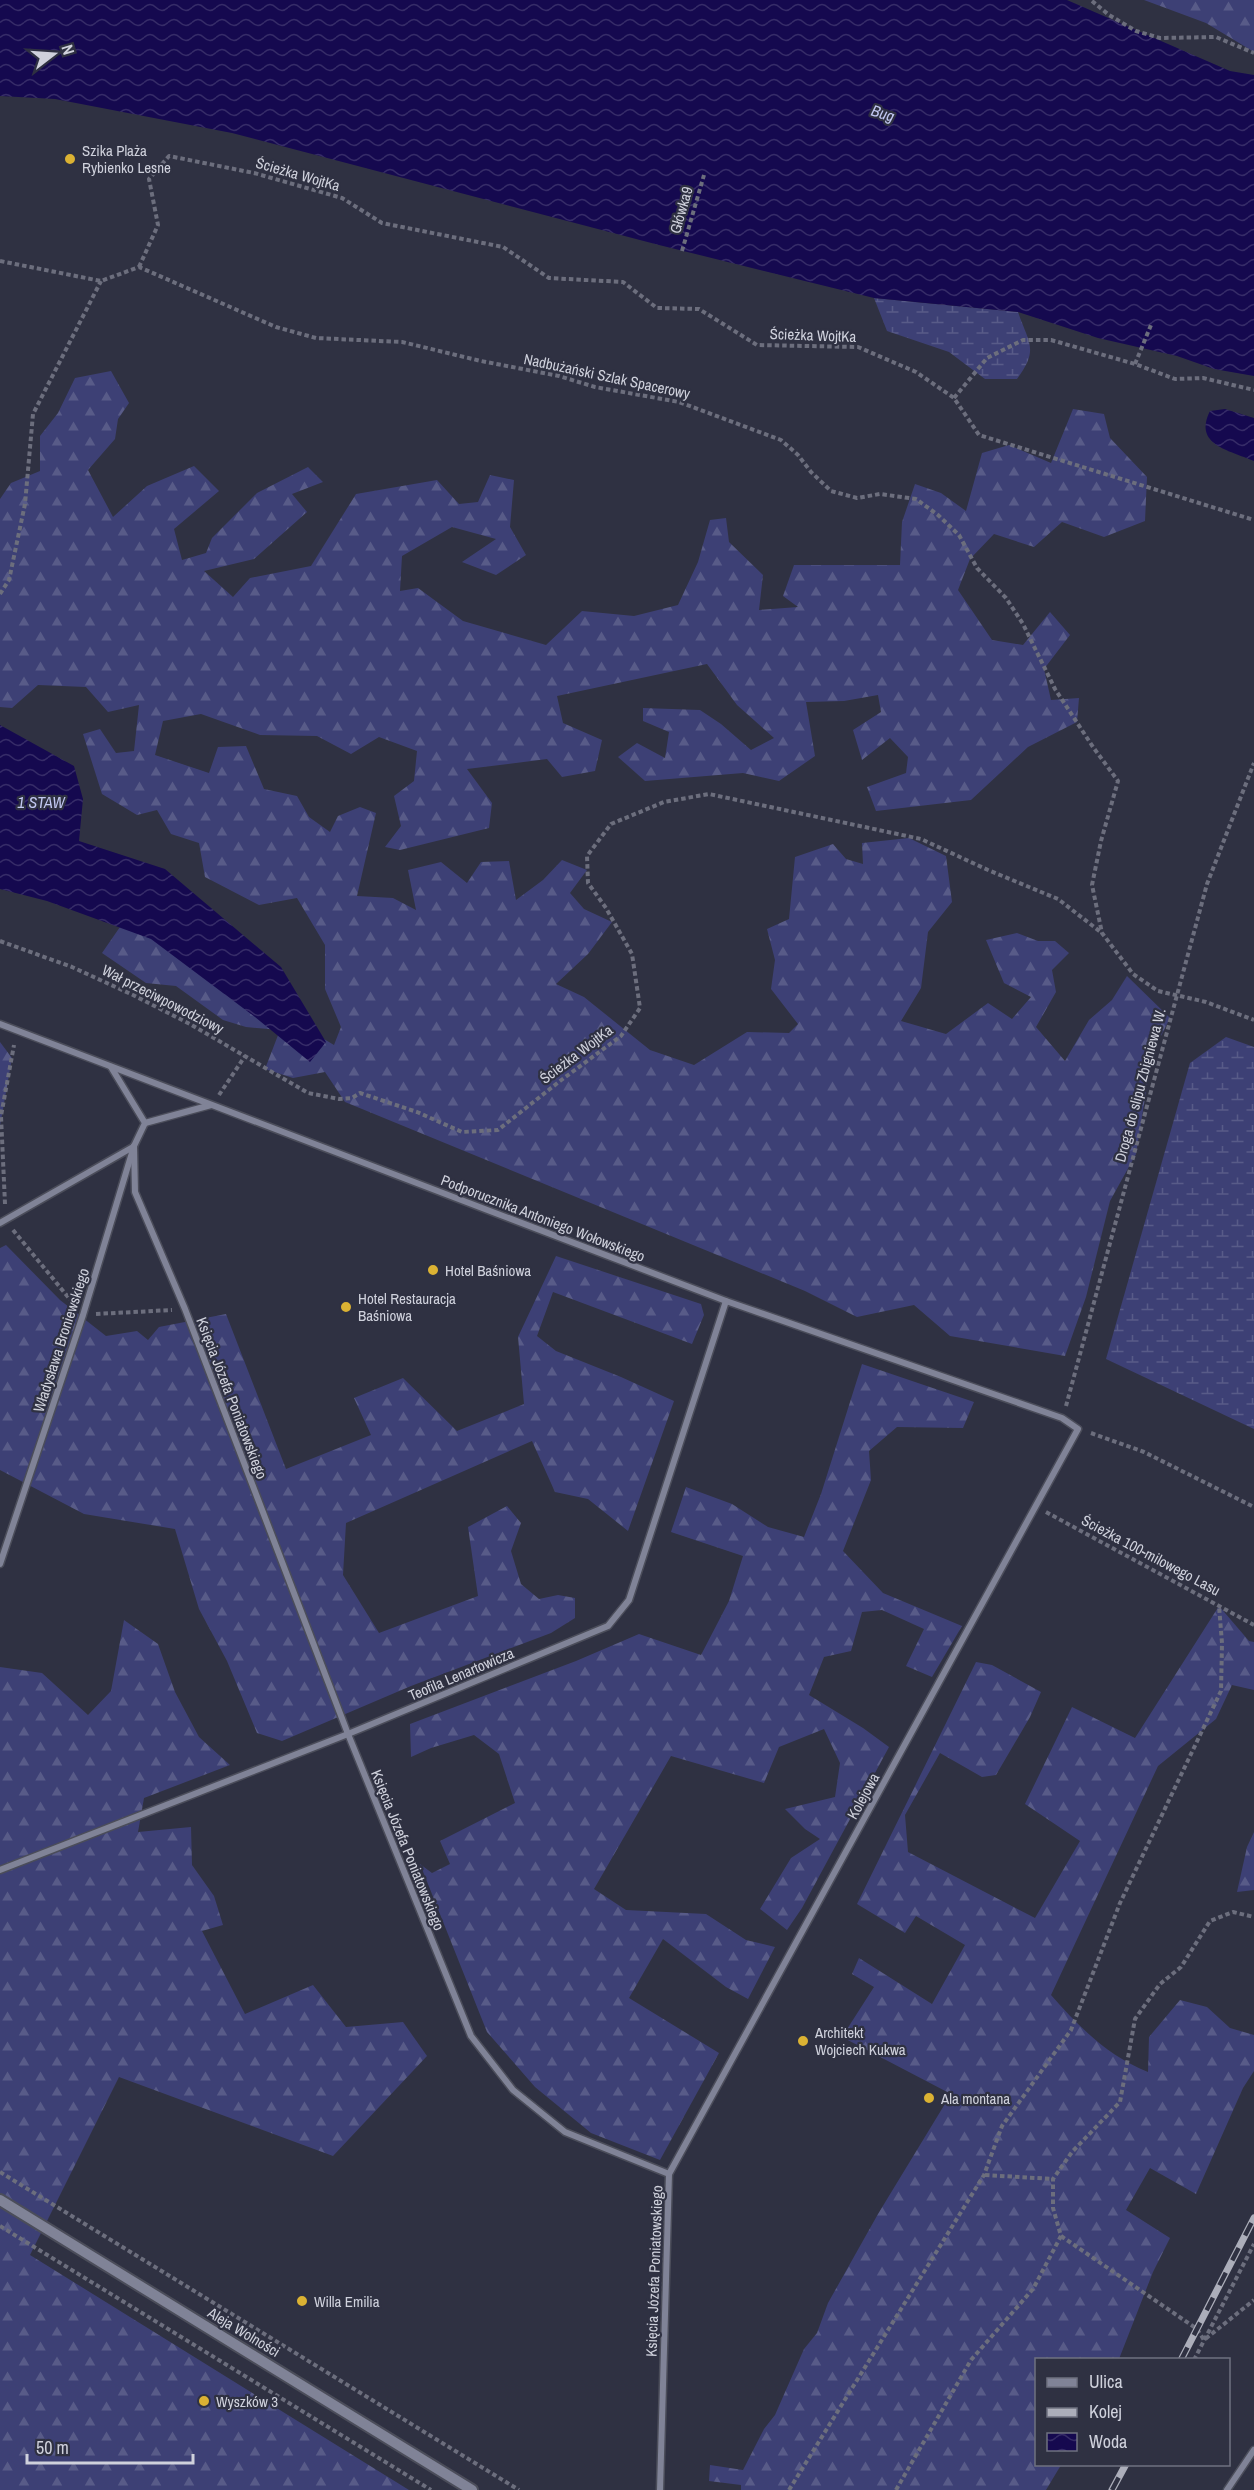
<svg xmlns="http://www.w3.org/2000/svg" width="1254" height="2490" viewBox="0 0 1254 2490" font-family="'Archivo Narrow',sans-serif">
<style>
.forest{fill:url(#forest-firs)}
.wetland{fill:url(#wetland-marsh)}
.water{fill:url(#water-waves)}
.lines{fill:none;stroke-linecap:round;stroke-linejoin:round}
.minor-casing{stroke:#4b4d5a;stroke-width:9}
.tertiary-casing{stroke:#4b4d5a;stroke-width:14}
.path{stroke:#6c6e7d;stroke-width:4;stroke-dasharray:4.5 3;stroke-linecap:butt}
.minor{stroke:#808397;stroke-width:6}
.tertiary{stroke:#808397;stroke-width:10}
.rail-casing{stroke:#acaeba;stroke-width:7}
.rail{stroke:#2f3142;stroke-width:4.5;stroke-dasharray:14;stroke-linecap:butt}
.poi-dot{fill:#dbb233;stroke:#2f3142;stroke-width:2}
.labels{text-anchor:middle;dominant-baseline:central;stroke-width:4.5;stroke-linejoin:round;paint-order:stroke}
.poi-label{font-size:15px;fill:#cfd1dc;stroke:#2f3142;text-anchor:start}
.street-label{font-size:15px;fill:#cfd1dc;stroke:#2f3142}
.water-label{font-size:16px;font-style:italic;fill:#c3c9f3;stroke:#2f3142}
</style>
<defs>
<pattern id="forest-firs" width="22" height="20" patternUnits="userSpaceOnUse" patternTransform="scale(1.5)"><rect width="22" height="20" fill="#3d4075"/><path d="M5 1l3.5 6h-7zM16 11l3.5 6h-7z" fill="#585b88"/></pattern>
<pattern id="wetland-marsh" width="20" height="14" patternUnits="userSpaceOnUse" patternTransform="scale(1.5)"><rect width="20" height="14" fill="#3d4075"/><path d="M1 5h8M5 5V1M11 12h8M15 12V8" fill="none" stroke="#585b88"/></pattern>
<pattern id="water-waves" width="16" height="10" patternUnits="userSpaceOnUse" patternTransform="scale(1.5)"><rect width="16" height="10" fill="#15094f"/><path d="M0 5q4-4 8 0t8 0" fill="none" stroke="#362c68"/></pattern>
</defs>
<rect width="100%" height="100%" fill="#2f3142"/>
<g class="forest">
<polygon points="1144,0 1254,0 1254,52 1206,23"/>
<polygon points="111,371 129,403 118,419 115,439 88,470 113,517 147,486 194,466 219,491 174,529 182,560 206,553 212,538 257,493 308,467 323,482 292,494 307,512 254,559 204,571 233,597 250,578 311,566 356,494 437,480 459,504 478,502 490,475 514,480 510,527 526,555 496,575 462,562 496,539 452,527 402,556 400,591 418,588 463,621 546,645 582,611 634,616 678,605 698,562 710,520 726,518 729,542 763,575 759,610 798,607 783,596 794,565 900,565 902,522 915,484 941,493 966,511 982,453 1009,445 1051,463 1073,409 1104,414 1110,438 1147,477 1145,521 1104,537 1062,522 1034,547 994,534 970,559 958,590 992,640 1023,645 1050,612 1070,635 1044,669 1051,700 1079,698 1077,722 1028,747 971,800 876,811 867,787 906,773 908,757 890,738 862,760 853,730 881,712 878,695 844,701 806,702 815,756 779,781 743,773 645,781 618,757 637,743 665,758 669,732 643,721 643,708 700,710 721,724 751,750 774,738 737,705 707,664 557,696 563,723 602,740 595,771 562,777 547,759 467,769 492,803 489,828 400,850 385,847 401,826 394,796 414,781 417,751 379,737 351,754 317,736 260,735 201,714 163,721 155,755 209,773 218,747 246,746 264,789 297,796 309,817 330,832 338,816 360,807 376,813 357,896 393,898 416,910 408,870 441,862 467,883 481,862 509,861 516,900 543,880 562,860 587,870 570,893 584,909 612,922 588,954 556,984 584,997 650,1050 694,1065 747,1032 789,1033 798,1024 771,989 775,960 767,929 789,919 795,857 833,844 846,859 863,864 862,843 909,838 946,856 952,902 928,932 921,988 901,1021 946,1034 988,1003 1012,1019 1031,997 1004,983 986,940 1017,933 1038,941 1055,941 1069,953 1052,970 1056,992 1036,1027 1065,1061 1089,1020 1112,1000 1127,976 1170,1018 1152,1054 1136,1154 1110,1201 1086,1297 1065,1356 950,1336 914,1305 857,1317 805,1291 345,1102 325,1072 293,1078 265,1069 280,1030 246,1027 223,1020 176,986 146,983 102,953 131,911 265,1004 334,1045 341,1027 325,989 325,945 297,898 259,905 205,877 199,843 171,834 157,810 137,815 102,794 83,734 100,729 116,753 134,751 139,705 108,712 86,687 38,685 12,708 0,707 0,499 11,483 40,471 40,436 58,413 75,378"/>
<polygon points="0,1042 12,1058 0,1126"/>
<polygon points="6,1245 60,1300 106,1336 137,1331 148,1340 159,1327 226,1314 286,1469 371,1435 354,1398 403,1378 457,1431 524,1404 518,1337 556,1256 701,1304 704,1315 692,1344 553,1292 537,1336 556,1351 621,1377 674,1401 628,1531 588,1499 555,1492 532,1441 346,1523 343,1575 379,1633 478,1596 468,1527 507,1506 521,1523 511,1551 521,1584 539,1599 558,1595 575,1598 575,1618 551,1633 411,1686 282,1741 257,1733 227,1661 199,1609 175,1529 84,1514 0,1470 0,1248"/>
<polygon points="862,1364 974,1402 963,1428 897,1427 869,1451 871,1480 843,1551 883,1593 962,1626 932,1677 906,1666 924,1629 882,1610 862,1612 851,1651 824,1657 809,1695 863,1728 889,1747 802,1908 787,1930 760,1909 791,1858 820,1839 805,1829 785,1809 835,1797 840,1763 824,1729 779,1747 764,1783 671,1756 594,1889 626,1910 706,1914 746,1940 775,1947 748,1999 726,1987 663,1939 629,1998 719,2053 660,2160 591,2133 535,2087 487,2032 420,1864 432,1873 450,1864 440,1841 515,1803 499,1754 474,1735 431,1748 411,1757 410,1724 576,1661 639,1634 701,1655 729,1601 743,1556 671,1532 686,1487 732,1504 768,1527 804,1537 821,1494"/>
<path d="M1219,1606L1249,1641L1254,1642V1690L1232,1685L1216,1719L1158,1766L1051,1995C1079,2027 1108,2056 1148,2072L1149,2037L1180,2000L1207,2007L1230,2028L1254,2035V2071L1243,2088L1196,2194L1150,2168L1126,2210L1170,2238L1153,2272L1119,2359L1036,2360V2464L1061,2465L1046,2490H741V2485L709,2481L710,2465L743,2470L764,2429L775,2415L804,2349L817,2333L828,2303L878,2214L951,2094L842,2037L874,1987L852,1974L859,1958L932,2004L965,1945L916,1916L905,1933L857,1904L976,1662L992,1665L1041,1692L1030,1717L996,1775L982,1777L940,1753L905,1815L908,1852L1035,1918L1080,1841L1025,1804L1072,1707L1135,1738Z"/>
<polygon points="124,1620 158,1644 175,1692 199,1737 230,1765 144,1798 138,1832 191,1827 192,1865 214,1896 223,1925 202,1931 245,2014 313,1985 346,2027 403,2022 427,2056 333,2156 119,2077 30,2255 409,2490 0,2490 0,1667 42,1673 88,1715 111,1691"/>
<polygon points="1254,1832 1254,1890 1237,1892 1247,1847"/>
</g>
<g class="wetland">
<path d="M874,298L1018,312C1029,344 1039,349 1017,379H985L949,352L887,331Z"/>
<polygon points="1226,1037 1254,1047 1254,1429 1106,1359 1190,1063"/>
</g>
<g class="water">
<polygon points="0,0 1067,0 1230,71 1254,75 1254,376 1214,369 1177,356 1098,338 1018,312 874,298 659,245 232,133 55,99 0,96"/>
<path d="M1225,409L1254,418V461C1229,450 1193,445 1210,411Z"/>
<polygon points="0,725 74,766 83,799 79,841 165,869 281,967 326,1042 310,1062 255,1017 151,939 47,901 0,889"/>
</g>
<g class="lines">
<defs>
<g id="minor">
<polyline points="0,1024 726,1301 1062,1418 1078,1429 669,2174 660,2490"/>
<polyline points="145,1123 211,1105"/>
<polyline points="134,1146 135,1192 185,1309 348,1734 471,2036 513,2090 565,2132 669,2174"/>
<polyline points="0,1223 133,1147"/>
<polyline points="0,1564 83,1315 134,1146 145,1123 111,1067"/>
<polyline points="0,1870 348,1734 608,1626 629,1600 726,1301"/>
<polyline points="1227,2490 1254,2450"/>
</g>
<polyline id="tertiary" points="0,2200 472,2490"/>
</defs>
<use href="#minor" class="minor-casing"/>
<use href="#tertiary" class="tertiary-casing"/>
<g class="path">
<polyline points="1092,1 1109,15 1136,31 1160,38 1216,37 1254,53"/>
<polyline points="682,251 704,175"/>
<polyline points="0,261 101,281 139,267 276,327 316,338 402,342 481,361 559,376 595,387 679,402 781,440 798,455 811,472 831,491 857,498 880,494 916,499 938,515 959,535 977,568 1006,598 1023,624 1055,689 1093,747 1118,781 1101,841 1092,885 1102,933 1133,974 1158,991 1206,1002 1254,1020"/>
<polyline points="139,267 158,225 149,179 169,156 254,173 342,198 382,223 503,247 549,278 623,282 657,308 699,309 757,345 858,347 916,372 954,398 979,435 1254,520"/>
<polyline points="1135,364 1151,325"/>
<polyline points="954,398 987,358 1023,340 1051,340 1135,364 1175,379 1203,378 1254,390"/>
<polyline points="0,594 9,580 25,504 33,414 101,281"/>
<polyline points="0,941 72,967 133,995 190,1024 308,1093 339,1099 352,1098 360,1093 417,1112 462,1132 498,1130 560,1081 621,1036 640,1008 632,954 606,908 588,883 587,856 611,824 664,802 709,794 921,839 988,870 1058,899 1102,933"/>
<polyline points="219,1095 245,1056"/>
<polyline points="5,1204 1,1116 14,1045"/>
<polyline points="13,1230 73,1303"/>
<polyline points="96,1314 172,1310"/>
<polyline points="1066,1406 1207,884 1254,763"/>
<polyline points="1091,1433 1144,1452 1254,1507"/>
<polyline points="1046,1512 1254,1625"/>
<polyline points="0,2172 519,2490"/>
<polyline points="985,2175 1053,2179"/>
<polyline points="0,2226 431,2490"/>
<polyline points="1061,2236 1197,2329 1204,2340 1254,2300"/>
<polyline points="1194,2360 1254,2244"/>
<polyline points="789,2490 984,2175 1002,2126 1071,2030 1120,1903 1221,1691 1222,1643 1219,1606"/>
<polyline points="896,2490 971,2360 1033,2289 1061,2236 1053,2208 1053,2179 1072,2152 1120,2102 1135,2019 1160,1984 1181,1967 1210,1921 1233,1912 1254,1917"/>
</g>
<use href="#minor" class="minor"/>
<use href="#tertiary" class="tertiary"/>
<defs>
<g id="rail">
<polyline points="1181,2360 1254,2218"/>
<polyline points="1112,2490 1126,2464"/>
</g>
</defs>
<use href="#rail" class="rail-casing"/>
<use href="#rail" class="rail"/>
</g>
<g class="poi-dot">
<circle cx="70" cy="159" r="6"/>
<circle cx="433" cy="1270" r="6"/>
<circle cx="346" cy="1307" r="6"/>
<circle cx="803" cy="2041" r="6"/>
<circle cx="929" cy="2098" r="6"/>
<circle cx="302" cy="2301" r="6"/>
<circle cx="204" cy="2401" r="6"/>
</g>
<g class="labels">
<g class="poi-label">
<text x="82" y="150">Szika Plaża<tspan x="82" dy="17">Rybienko Lesne</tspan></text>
<text x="445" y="1270">Hotel Baśniowa</text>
<text x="358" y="1298">Hotel Restauracja<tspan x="358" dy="17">Baśniowa</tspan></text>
<text x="815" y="2032">Architekt<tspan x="815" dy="17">Wojciech Kukwa</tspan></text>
<text x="941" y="2098">Ala montana</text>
<text x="314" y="2301">Willa Emilia</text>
<text x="216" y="2401">Wyszków 3</text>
</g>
<g class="street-label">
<text transform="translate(298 174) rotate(16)">Ścieżka WojtKa</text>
<text transform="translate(681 210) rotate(-74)">Główka9</text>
<text transform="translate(813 335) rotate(2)">Ścieżka WojtKa</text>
<text transform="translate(607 376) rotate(12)">Nadbużański Szlak Spacerowy</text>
<text transform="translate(163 999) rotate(27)">Wał przeciwpowodziowy</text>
<text transform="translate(576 1054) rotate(-37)">Ścieżka WojtKa</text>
<text transform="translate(1140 1085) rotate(-75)">Droga do slipu Zbigniewa W.</text>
<text transform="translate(543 1218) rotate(21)">Podporucznika Antoniego Wołowskiego</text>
<text transform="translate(61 1340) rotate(-72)">Władysława Broniewskiego</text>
<text transform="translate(232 1398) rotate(69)">Księcia Józefa Poniatowskiego</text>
<text transform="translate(1151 1555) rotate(28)">Ścieżka 100-milowego Lasu</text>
<text transform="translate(461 1674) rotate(-23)">Teofila Lenartowicza</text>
<text transform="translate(863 1796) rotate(-61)">Kolejowa</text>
<text transform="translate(408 1850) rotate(68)">Księcia Józefa Poniatowskiego</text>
<text transform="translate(654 2271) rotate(-88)">Księcia Józefa Poniatowskiego</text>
<text transform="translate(244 2332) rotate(31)">Aleja Wolności</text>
</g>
<g class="water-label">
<text transform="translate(883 113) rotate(18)">Bug</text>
<text x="41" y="802">1 STAW</text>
</g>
</g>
<rect x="1035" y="2358" width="195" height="108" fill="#2f3142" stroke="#6f7180" stroke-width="1.5"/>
<rect x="1047" y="2378" width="30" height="9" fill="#808397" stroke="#6f7180" stroke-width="1.5"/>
<text x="1089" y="2388" font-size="18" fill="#cfd1dc">Ulica</text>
<rect x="1047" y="2408" width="30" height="9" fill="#acaeba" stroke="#6f7180" stroke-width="1.5"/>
<text x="1089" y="2418" font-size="18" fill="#cfd1dc">Kolej</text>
<rect x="1047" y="2433" width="30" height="18" fill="url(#water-waves)" stroke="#6f7180" stroke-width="1.5"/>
<text x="1089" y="2448" font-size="18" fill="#cfd1dc">Woda</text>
<g transform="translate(54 54) rotate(73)" stroke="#2f3142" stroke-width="4.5" paint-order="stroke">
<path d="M0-4.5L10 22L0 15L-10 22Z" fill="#cfd1dc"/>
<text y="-9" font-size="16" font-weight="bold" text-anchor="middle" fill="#cfd1dc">N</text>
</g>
<path d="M27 2454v9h166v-9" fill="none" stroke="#cfd1dc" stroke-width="3"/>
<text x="36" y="2454" font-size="18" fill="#cfd1dc" stroke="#2f3142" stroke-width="4.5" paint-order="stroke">50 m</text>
</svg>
